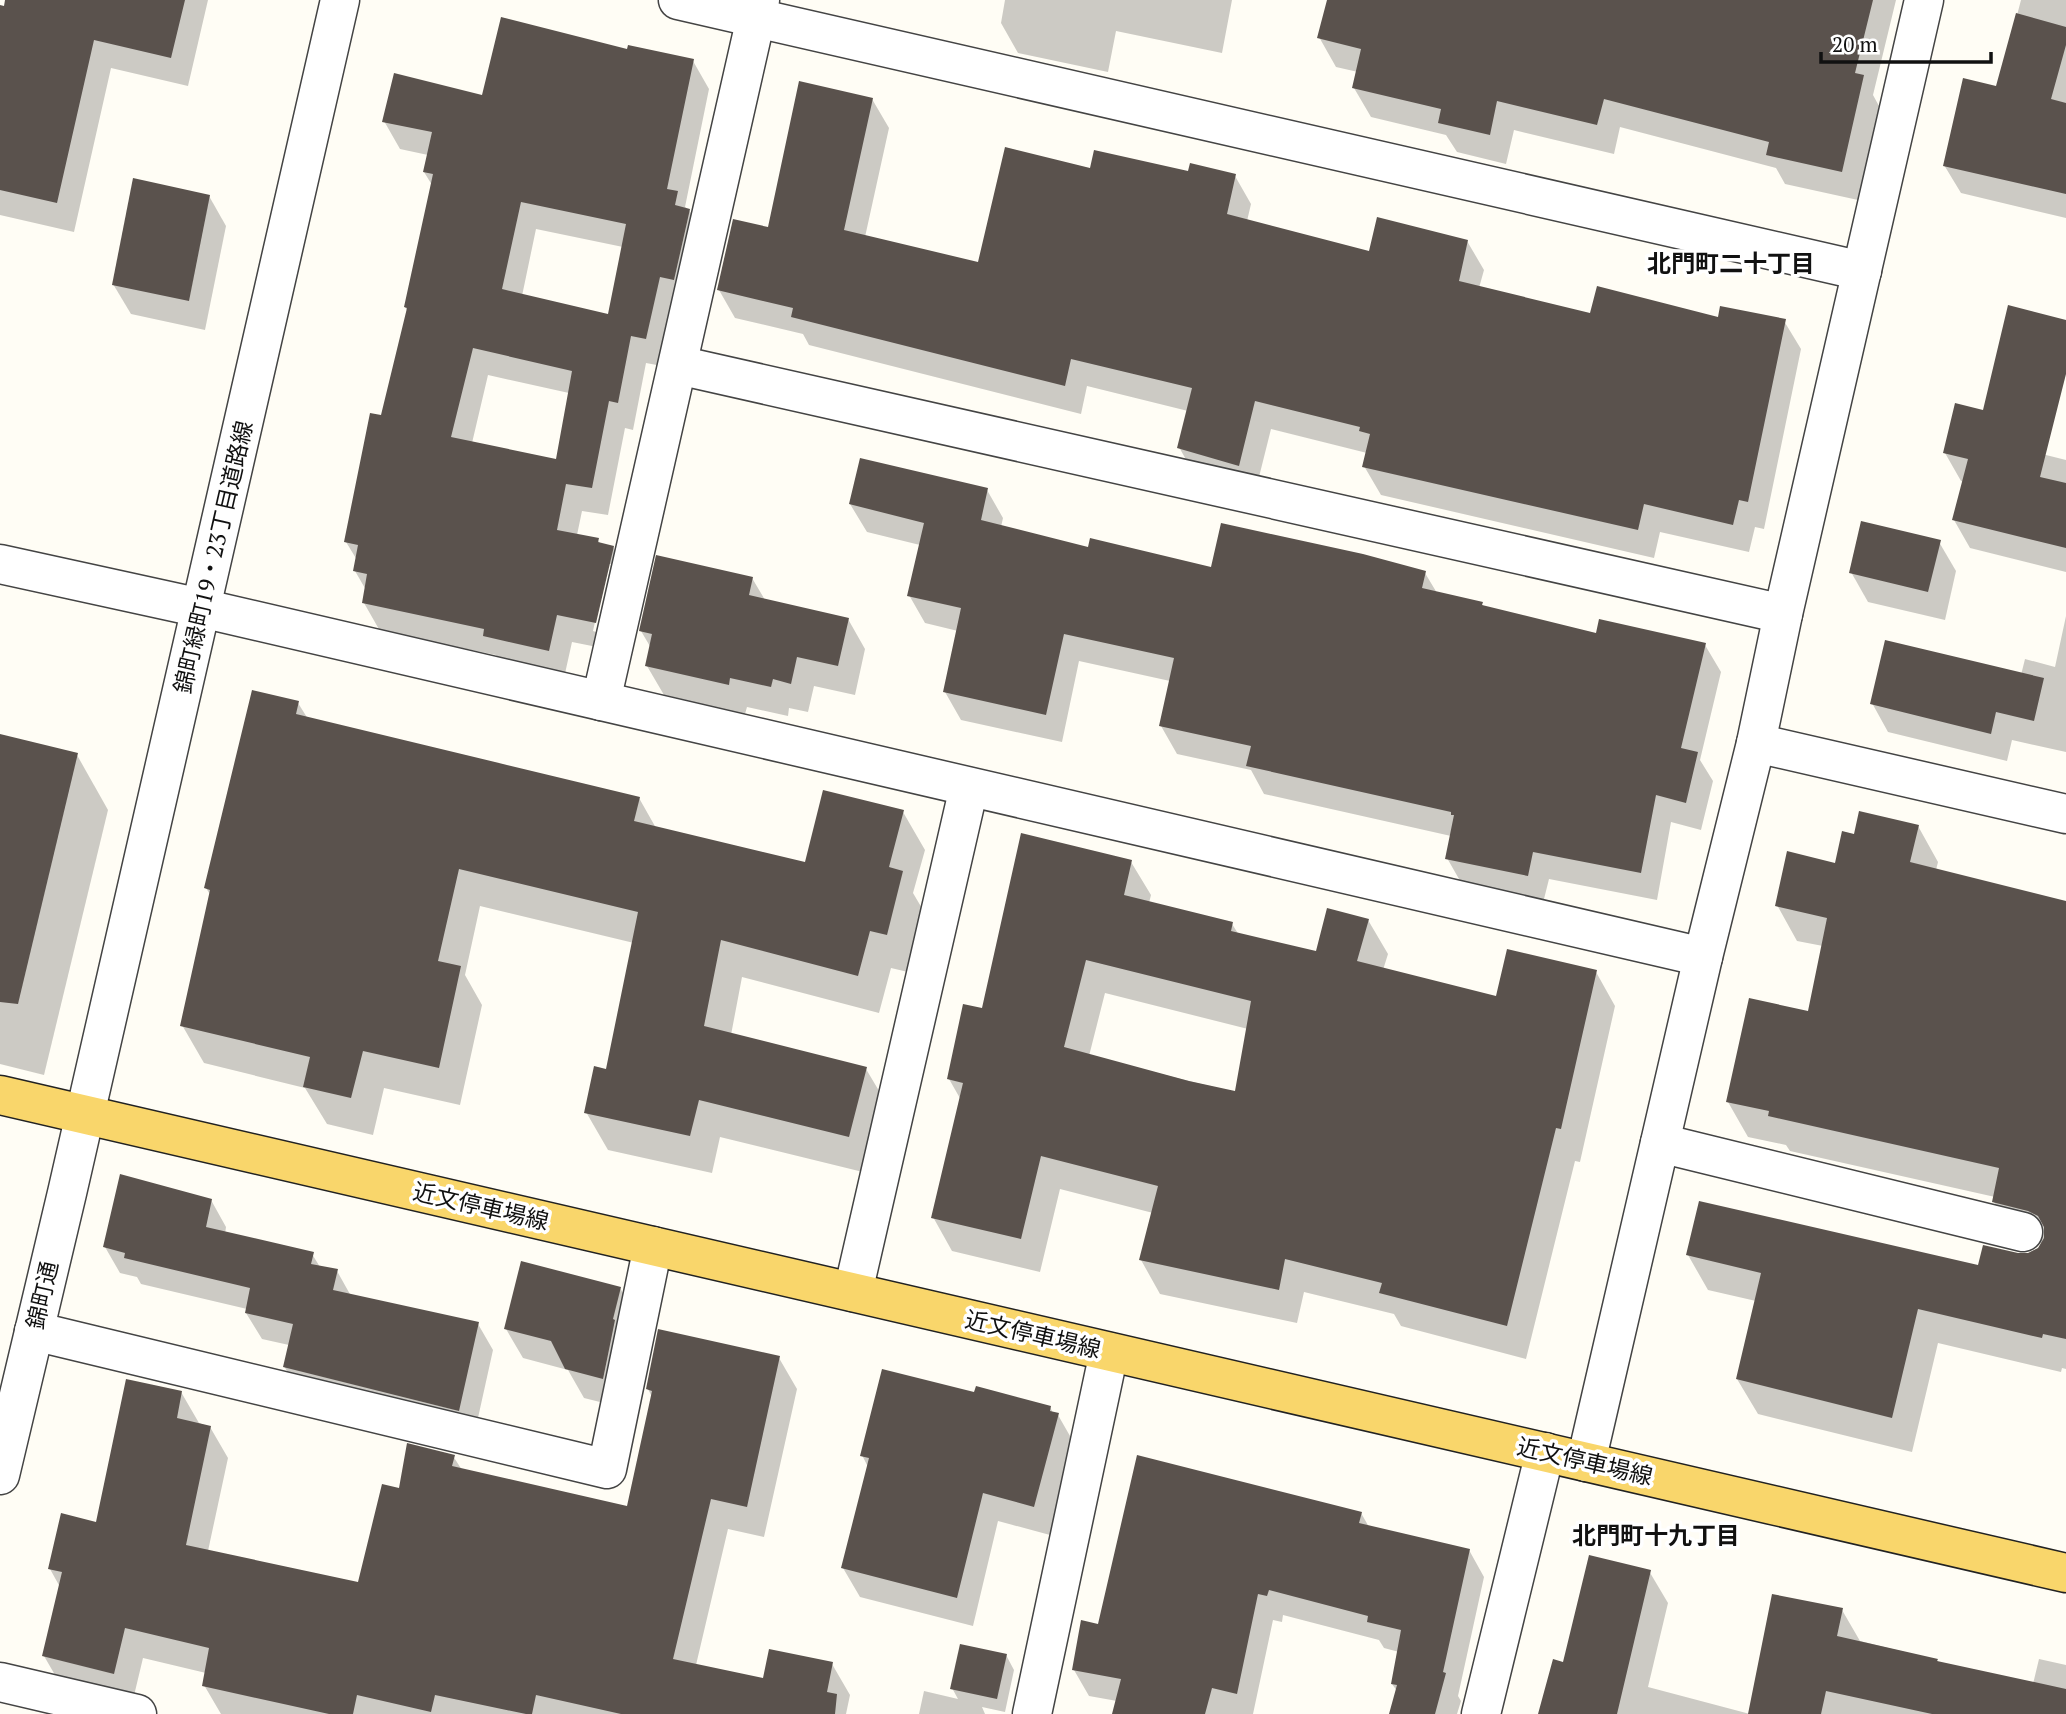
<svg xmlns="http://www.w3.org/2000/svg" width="2066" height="1714" viewBox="0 0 2066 1714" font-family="'PT Serif','Noto Sans JP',serif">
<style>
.shadow{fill:#0003;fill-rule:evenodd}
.building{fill:#5a524d;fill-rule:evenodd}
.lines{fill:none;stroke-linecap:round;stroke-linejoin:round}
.minor-casing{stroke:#444;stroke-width:41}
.major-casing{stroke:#222;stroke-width:41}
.minor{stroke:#fff;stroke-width:38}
.major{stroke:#f9d66b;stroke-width:38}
.labels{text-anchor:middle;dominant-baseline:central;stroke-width:7;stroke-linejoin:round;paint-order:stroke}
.street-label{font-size:23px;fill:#111;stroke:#fff}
.neighbourhood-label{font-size:24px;font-weight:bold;fill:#111;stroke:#fff}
</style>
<rect width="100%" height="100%" fill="#fffdf5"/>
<g class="shadow">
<polygon points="27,0 208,0 188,86 111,68 74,232 0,215 0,96"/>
<polygon points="1005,0 1232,0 1222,53 1116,31 1108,72 1018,53 1001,23"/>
<polygon points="1328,0 1896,0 1873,95 1879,106 1858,200 1785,184 1776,168 1620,127 1614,154 1514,130 1506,164 1457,152 1446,135 1371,117 1354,88 1358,72 1336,67 1319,37"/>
<polygon points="2021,0 2066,0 2066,218 1961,193 1944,165 1998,88"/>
<path d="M628,51L693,61L709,89L685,207L689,210L705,238L662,366L646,363L633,430L625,428L608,515L582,511L577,535L598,540L601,545L613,547L629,575L612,650L572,642L564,678L501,663L496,655L380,631L364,603L366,590L355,571L357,560L346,542L382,417L408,312L405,307L432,185L424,172L428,155L400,149L384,121L483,97ZM536,229L623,247L609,317L522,296ZM488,375L569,393L557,461L472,443ZM608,564H611L596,632L593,631Z"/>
<polygon points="872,99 889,128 865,237 979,264 1091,170 1235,176 1251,204 1247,221 1370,253 1467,241 1484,270 1479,288 1592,316 1784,321 1801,349 1764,529 1755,527 1749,552 1660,532 1654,558 1381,495 1364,466 1367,453 1271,429 1255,493 1195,476 1179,447 1188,411 1087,386 1081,414 809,345 803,334 735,318 719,290"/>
<polygon points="209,196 226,226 205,330 131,314 113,284"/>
<polygon points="2030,451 2066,460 2066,572 1970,548 1954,520 1964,482 1961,481 1945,453"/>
<polygon points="987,490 1003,518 1001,527 1089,549 1213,569 1425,573 1437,593 1481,603 1484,607 1598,635 1705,645 1721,672 1700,760 1713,781 1701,830 1671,822 1657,900 1549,879 1543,903 1463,886 1447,858 1451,836 1264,794 1251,770 1177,754 1161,726 1170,681 1079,661 1062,742 961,720 945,692 958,631 925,623 909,595 920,545 867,532 850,504"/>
<polygon points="1939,542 1956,571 1945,620 1868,602 1851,572"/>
<polygon points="752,578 765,600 848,619 865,649 855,695 814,686 808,712 789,708 788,716 747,707 745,714 664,695 647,666 651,648 641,631"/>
<polygon points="2066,616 2066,752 2012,740 2007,761 1888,732 1872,703 2021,675 2025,659 2055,667"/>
<polygon points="298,703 308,719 639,798 656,828 807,864 903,812 925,850 913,893 923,910 908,972 891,968 879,1013 742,977 731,1035 866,1069 888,1106 871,1174 720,1137 712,1173 608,1150 586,1112 608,1071 634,943 480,906 465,975 482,1005 460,1105 384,1088 373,1135 327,1124 305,1088 204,1063 182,1025 211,896 206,888"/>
<polygon points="0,736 77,755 108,810 44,1075 0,1064"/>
<polygon points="1918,826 1938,862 1936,870 2066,903 2066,1369 2062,1368 2061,1372 1938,1343 1912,1452 1758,1414 1737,1379 1756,1301 1708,1290 1688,1255 1979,1267 2018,1255 2029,1255 2040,1249 2043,1244 2014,1237 1994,1202 1995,1197 1790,1151 1786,1145 1748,1137 1728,1102 1809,1013 1823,946 1797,941 1777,905 1837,866 1855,836"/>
<path d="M1131,862L1151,895L1149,903L1232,924L1239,935L1317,954L1368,920L1388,954L1383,970L1498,999L1596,972L1615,1006L1580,1162L1575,1161L1526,1359L1401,1326L1394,1314L1304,1292L1297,1323L1160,1294L1141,1260L1153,1213L1060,1189L1040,1272L952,1251L933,1217L961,1100L949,1079L983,1010ZM1105,993L1248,1029L1237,1093L1089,1056Z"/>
<polygon points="211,1200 226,1227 225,1234 312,1254 320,1267 337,1271 351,1296 478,1324 493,1350 474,1436 300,1393 284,1366 289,1345 262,1339 246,1313 247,1309 141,1284 137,1277 120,1273 105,1247"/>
<polygon points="620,1288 637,1318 620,1407 584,1398 568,1370 523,1358 506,1329"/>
<polygon points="779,1358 797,1389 764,1537 728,1529 696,1665 764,1680 832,1664 850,1695 846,1714 221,1714 204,1685 206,1673 143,1658 132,1704 62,1687 44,1656 60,1587 50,1569 98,1524 181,1392 199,1423 210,1427 228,1458 208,1551 360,1585 400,1490 453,1456 462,1470 628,1509 652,1397 648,1389"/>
<polygon points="975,1394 1050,1407 1053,1413 1058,1415 1074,1443 1050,1535 998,1521 973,1626 860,1597 843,1568 868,1467 862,1455"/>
<polygon points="1361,1513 1369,1527 1469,1550 1484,1577 1458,1696 1461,1701 1457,1714 1391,1714 1397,1691 1392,1684 1399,1652 1384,1648 1379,1640 1283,1615 1282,1622 1273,1620 1253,1714 1114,1714 1117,1701 1089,1696 1074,1670 1100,1626"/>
<polygon points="1649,1571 1668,1603 1648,1687 1750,1714 1539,1714 1564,1664"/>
<polygon points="1842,1610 1860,1641 1937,1660 1939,1663 2033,1684 2039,1659 2066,1665 2066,1714 1750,1714"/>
<polygon points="1006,1655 1014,1670 1005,1712 982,1707 985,1714 919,1714 924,1691 958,1699 952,1688"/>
</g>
<g class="building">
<polygon points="5,0 185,0 171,58 94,40 57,203 0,190 0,5 4,6"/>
<polygon points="1327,0 1873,0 1855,73 1864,75 1842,172 1766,155 1769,142 1604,99 1597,125 1497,101 1490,135 1438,123 1441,109 1352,88 1361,49 1317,38"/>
<polygon points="2016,13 2066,27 2066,45 2051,99 2066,103 2066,194 1943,166 1963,78 1996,86"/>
<path d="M501,17L627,49L628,45L694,59L667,189L678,191L675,205L690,209L674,280L660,277L646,339L631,336L618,403L609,401L592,488L566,484L557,530L599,538L598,542L614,546L596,623L557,615L549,651L483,636L484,629L362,603L367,574L353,571L358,545L344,542L370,413L381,415L407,308L404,307L433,174L423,172L432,132L382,122L394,73L482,95ZM521,202L626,224L608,314L502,289ZM473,348L572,371L556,459L451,437Z"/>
<polygon points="799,81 873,98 844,230 978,262 1005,147 1090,168 1094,150 1188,171 1190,163 1236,174 1227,214 1369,251 1377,217 1468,240 1459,281 1590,313 1597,286 1718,317 1720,306 1786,319 1748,502 1739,500 1733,525 1644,504 1638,530 1362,467 1370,434 1359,431 1360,427 1255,401 1239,466 1177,448 1192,388 1071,359 1065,386 791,317 793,308 717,290 733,219 768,227"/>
<polygon points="133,178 210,195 189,301 112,285"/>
<polygon points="2008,305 2066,320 2066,374 2040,477 2066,483 2066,548 1952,520 1968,459 1943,453 1955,403 1983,410"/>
<polygon points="860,458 988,488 981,520 1088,547 1090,538 1211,567 1221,523 1363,554 1426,571 1422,588 1483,602 1482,605 1596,633 1599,619 1706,643 1681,748 1698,752 1686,803 1656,795 1641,873 1533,852 1528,876 1445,859 1454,815 1451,815 1451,812 1246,766 1251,746 1159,726 1174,658 1064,634 1046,715 943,692 961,608 907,596 924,523 849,504"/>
<polygon points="1861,521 1941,540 1928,592 1849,573"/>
<polygon points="656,555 753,577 749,595 849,618 838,666 797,657 791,684 773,679 771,687 730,678 729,685 645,666 652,634 639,631"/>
<polygon points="1885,640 2044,678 2034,721 1996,712 1991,734 1870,704"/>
<polygon points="252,690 299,701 296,714 640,797 634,821 805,862 823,790 904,810 889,867 903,871 887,935 870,931 858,976 721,940 704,1026 867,1067 849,1137 699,1100 690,1136 584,1113 594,1066 606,1069 638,912 459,869 438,961 461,966 439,1068 363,1051 351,1098 303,1087 310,1057 180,1026 210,890 204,888"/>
<polygon points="0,734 78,753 18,1004 0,1002"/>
<polygon points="1859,811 1919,825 1910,862 2066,901 2066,1339 2043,1334 2042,1338 1918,1309 1892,1418 1736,1379 1761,1273 1686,1255 1699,1201 1978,1265 1983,1245 2018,1253 2028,1253 2038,1248 2044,1238 2044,1227 2038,1216 2028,1211 1992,1202 1999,1168 1768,1116 1769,1111 1726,1102 1749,998 1808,1011 1827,918 1775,906 1787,851 1835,863 1842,831 1854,834"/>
<path d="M1021,833L1132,860L1124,895L1233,922L1231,931L1316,951L1327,908L1369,919L1357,961L1496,996L1507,949L1597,970L1561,1129L1556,1128L1507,1326L1379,1293L1382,1283L1285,1259L1279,1290L1139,1260L1158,1186L1041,1156L1021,1239L931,1218L963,1083L947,1079L963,1004L982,1008ZM1086,960L1251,1001L1235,1091L1189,1081L1064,1047Z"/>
<polygon points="120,1174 212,1199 206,1227 314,1252 311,1264 338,1269 333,1290 479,1322 459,1411 283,1367 293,1324 245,1313 250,1288 124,1258 125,1253 103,1247"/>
<polygon points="521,1261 621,1287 613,1319 615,1320 603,1379 565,1369 551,1341 504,1329"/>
<polygon points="658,1329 780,1356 747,1507 711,1499 673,1659 763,1678 769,1649 833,1662 827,1692 837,1694 835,1714 621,1714 536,1695 532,1714 526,1714 435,1695 431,1712 357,1695 353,1714 329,1714 202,1686 209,1648 125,1628 114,1674 42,1656 62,1572 48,1569 61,1513 96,1522 126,1379 182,1391 177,1418 211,1426 186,1545 358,1582 382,1484 399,1488 407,1443 455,1455 452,1466 627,1506 652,1391 646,1389"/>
<polygon points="882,1369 974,1392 976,1386 1051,1406 1050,1411 1059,1413 1034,1507 983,1493 957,1598 841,1568 869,1458 860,1456"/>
<polygon points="1137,1455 1362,1512 1359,1523 1470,1549 1443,1672 1446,1673 1435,1714 1389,1714 1397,1685 1391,1684 1401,1630 1367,1622 1368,1616 1269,1590 1267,1596 1258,1594 1237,1694 1212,1688 1205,1714 1112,1714 1121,1679 1072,1670 1081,1620 1098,1624"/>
<polygon points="1589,1555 1651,1570 1617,1714 1538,1714 1553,1659 1563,1662"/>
<polygon points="1772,1594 1843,1608 1837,1636 1938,1659 1937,1661 2066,1689 2066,1714 1932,1714 1826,1691 1821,1714 1748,1714"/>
<polygon points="960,1644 1007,1654 997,1699 950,1689"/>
</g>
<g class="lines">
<defs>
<g id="minor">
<polyline points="678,0 1862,271"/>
<polyline points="678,365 1783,614"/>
<polyline points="0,564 201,608 1703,957"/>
<polyline points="601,701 760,0"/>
<polyline points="1756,743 2066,814"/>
<polyline points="1660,1143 2023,1232"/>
<polyline points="853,1292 969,787"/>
<polyline points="34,1331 607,1469 653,1246"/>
<polyline points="1586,1462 1703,957 1756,743 1783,614 1924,0"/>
<polyline points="0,1475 67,1193 340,0"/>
<polyline points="0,1682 137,1714"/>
<polyline points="1032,1714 1109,1352"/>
<polyline points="1481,1714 1545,1452"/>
</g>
<polyline id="major" points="0,1095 2066,1573"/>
</defs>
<use href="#minor" class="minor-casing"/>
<use href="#major" class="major-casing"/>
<use href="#minor" class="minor"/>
<use href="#major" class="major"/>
</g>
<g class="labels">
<g class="street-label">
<text transform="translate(213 557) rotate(-77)">錦町緑町19・23丁目道路線</text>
<text transform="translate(481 1206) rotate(13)">近文停車場線</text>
<text transform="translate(42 1295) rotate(-77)">錦町通</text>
<text transform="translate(1033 1334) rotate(13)">近文停車場線</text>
<text transform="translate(1585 1461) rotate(13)">近文停車場線</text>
</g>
<g class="neighbourhood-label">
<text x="1731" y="263">北門町二十丁目</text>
<text x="1656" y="1535">北門町十九丁目</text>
</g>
</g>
<path d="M1821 52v10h170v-10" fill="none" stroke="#111111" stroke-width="3.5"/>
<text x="1832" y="52" font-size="21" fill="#111111" stroke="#ffffff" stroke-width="5" paint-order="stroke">20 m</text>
</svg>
